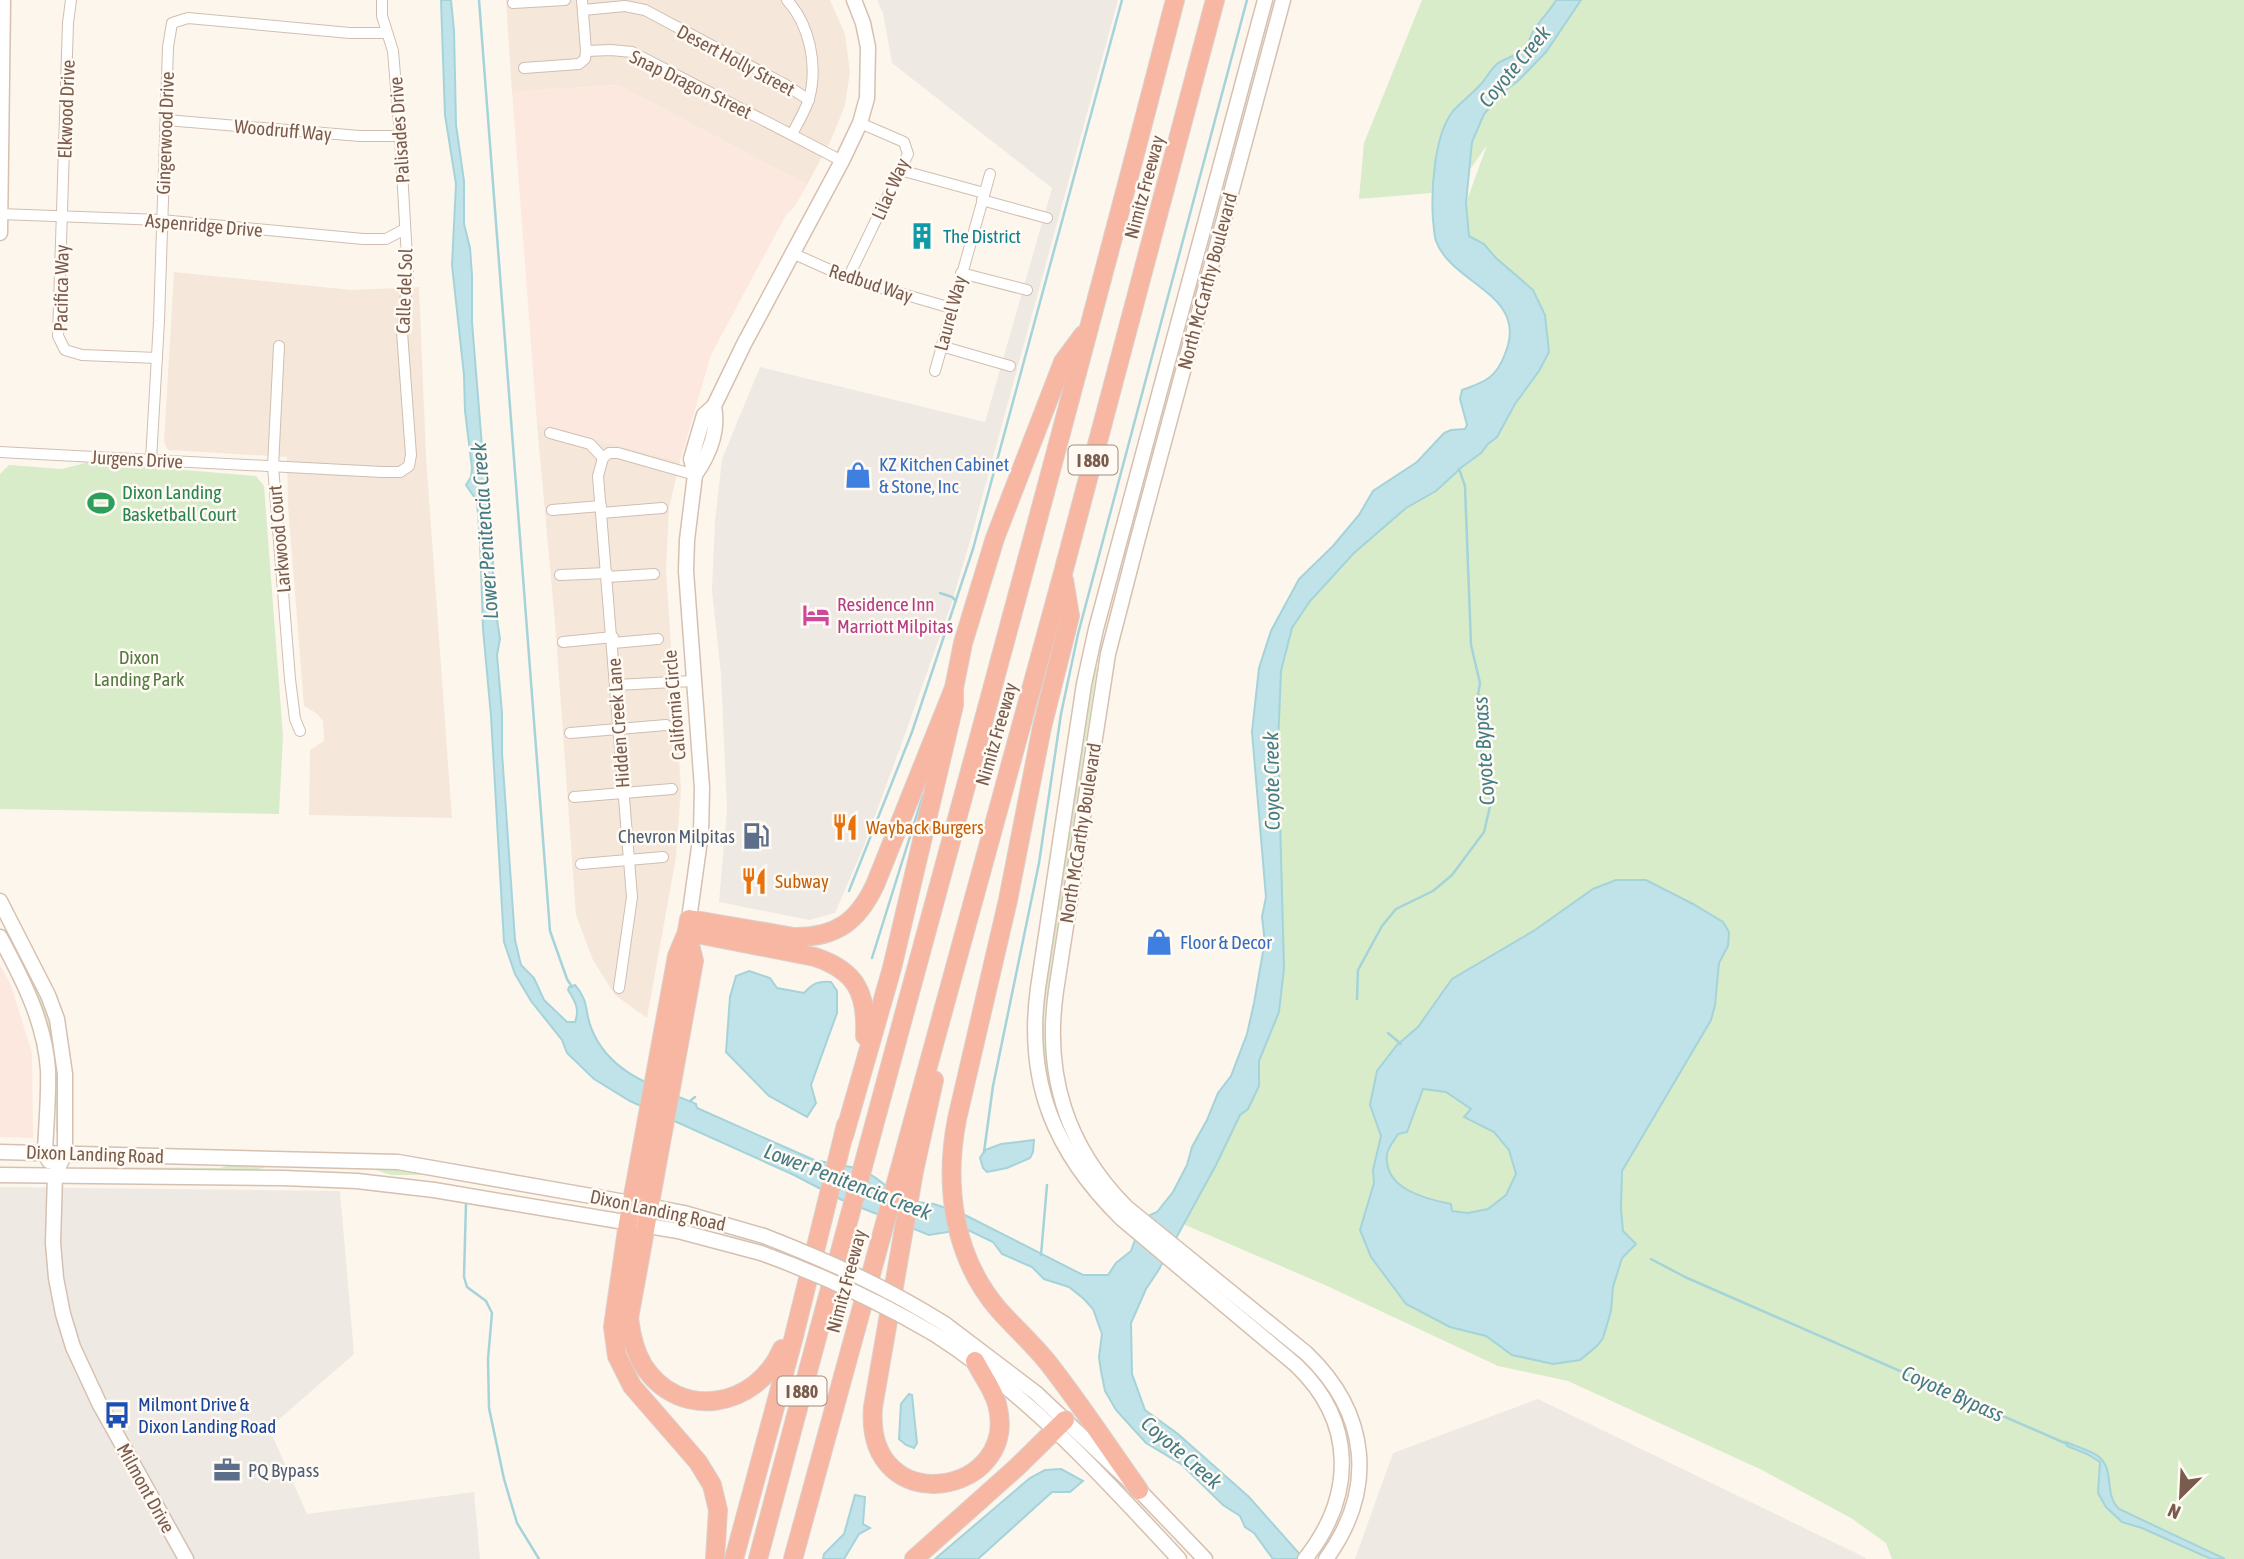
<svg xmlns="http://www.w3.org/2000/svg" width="2244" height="1559" viewBox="0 0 2244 1559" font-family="'Asap Condensed',sans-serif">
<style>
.residential{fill:#f5e8da}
.commercial{fill:#fde8e0}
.industrial{fill:#efe9e4}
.green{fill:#d8ecc9}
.water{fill:#bfe3e8;stroke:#a5d3da;stroke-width:2;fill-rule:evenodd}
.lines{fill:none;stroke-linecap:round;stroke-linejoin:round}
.stream{stroke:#a5d3da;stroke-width:2.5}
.street-casing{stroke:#d1beb0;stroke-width:12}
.secondary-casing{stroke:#d6c0b0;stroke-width:17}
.highway-casing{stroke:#dad1cd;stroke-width:20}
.street{stroke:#fff;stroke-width:10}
.secondary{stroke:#fff;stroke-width:14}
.highway{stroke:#f7b7a3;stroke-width:18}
.secondary-bridge-casing{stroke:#d6c0b0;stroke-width:17;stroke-linecap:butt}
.secondary-bridge{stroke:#fff;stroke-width:14}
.labels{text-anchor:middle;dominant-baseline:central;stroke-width:5;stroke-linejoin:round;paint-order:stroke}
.shield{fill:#fffaf3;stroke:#a28b7f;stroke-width:2}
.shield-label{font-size:18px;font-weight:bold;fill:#7a5c4d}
.street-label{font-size:19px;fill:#7a5c4d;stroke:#fffaf3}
.culture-label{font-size:19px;fill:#0d838f;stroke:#fffaf3;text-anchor:start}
.shop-label{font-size:19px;fill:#366cbe;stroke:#fffaf3;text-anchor:start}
.leisure-label{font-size:19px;fill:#27864d;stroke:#fffaf3;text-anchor:start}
.hotel-label{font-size:19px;fill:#b23c85;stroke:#fffaf3;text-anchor:start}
.park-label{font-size:19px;fill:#537a41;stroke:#fffaf3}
.food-label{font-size:19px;fill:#c56008;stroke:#fffaf3;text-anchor:start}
.service-label{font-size:19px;fill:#4e5e75;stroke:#fffaf3;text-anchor:end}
.transit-label{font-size:19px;fill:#164399;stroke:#fffaf3;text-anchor:start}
.water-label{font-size:21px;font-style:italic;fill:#437c86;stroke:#fffaf3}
</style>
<rect width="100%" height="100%" fill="#fdf6ec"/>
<g class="residential">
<polygon points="506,0 830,0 845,34 850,72 845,105 831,140 807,185 618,85 512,92"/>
<polygon points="174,272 352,290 419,287 426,457 452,818 309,815 310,750 324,741 323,721 316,713 304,706 288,505 287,457 168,450 164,442"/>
<polygon points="537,424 680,461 669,508 666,573 681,789 676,857 647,1018 615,995 593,960 576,915 555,622"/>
</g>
<g class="commercial">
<polygon points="618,85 807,185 795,206 786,215 711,355 680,461 537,424 512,92"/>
<polygon points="0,965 11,985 32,1053 33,1138 0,1137"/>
</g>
<g class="industrial">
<polygon points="877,0 1118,0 971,538 951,605 903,740 863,848 835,913 809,920 719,902 727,809 721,674 712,590 715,521 722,459 760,367 985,422 1052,188 892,63 883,13"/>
<polygon points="0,1187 340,1191 354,1354 269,1428 307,1514 474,1492 480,1559 0,1559"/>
<polygon points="1538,1399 1866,1558 1866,1559 1355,1559 1393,1453"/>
</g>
<g class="green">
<path d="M1422,0H2244V1559H2225L2119,1509C2103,1494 2114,1472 2104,1462C2094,1452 2081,1450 2069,1443L2066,1445L2087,1454L2100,1462L2098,1493L2101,1499L2127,1524L2142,1528L2211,1559H1892L1886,1543L1851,1518L1762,1470L1568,1381L1498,1366L1325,1285L1183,1224L1216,1165L1240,1114L1248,1109L1259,1086V1061L1279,1012L1284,968L1278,744L1281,671L1292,628L1310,601L1354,553L1406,508L1436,491L1462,467L1481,453L1488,444L1497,437L1515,404L1533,290L1496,258L1484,244L1469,236L1466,203L1487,145L1455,191L1359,199L1364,143Z"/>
<polygon points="1217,201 1219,201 1128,540 1123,539"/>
<polygon points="89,462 256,476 264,486 283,736 279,814 0,809 0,474 9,465 62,469"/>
<path d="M1091,667L1097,668L1045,1006C1039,1084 1065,1158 1122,1212C1144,1233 1169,1251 1193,1270L1191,1271C1168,1251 1143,1233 1120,1212C1062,1159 1033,1082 1040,1003Z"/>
<path d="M0,928L24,969C54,995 65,1099 56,1135V1074L51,1035L0,932Z"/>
<polygon points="235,1164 291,1166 270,1166 252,1171 76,1167 220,1168"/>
<polygon points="371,1166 404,1170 596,1205 425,1175 391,1175 370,1168"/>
</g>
<g class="water">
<path d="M441,0H451L454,31L456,125L464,181V224L470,248L472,275V322L483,459L493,527V593L500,639L497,655L502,713V753L515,940L521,965L534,978L544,1000L567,1022H575C580,1009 575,1001 568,990L569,987L575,985C590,1002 584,1012 592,1030C610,1074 656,1087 696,1104L697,1108L814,1160L861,1169L876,1178L893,1191L916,1202L934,1204L963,1214L1083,1275H1108L1116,1263L1131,1251L1141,1223L1148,1216L1157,1212L1173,1192L1187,1165L1192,1147L1207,1120L1218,1093L1231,1076L1247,1034L1254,1003L1263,952L1264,934L1262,917L1266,897L1252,732L1259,668L1271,631L1299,579L1333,546L1359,515L1373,491L1417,462L1444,433L1451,430L1465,429L1467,425L1460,399L1462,390C1485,382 1496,378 1505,354C1530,294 1452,285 1436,241C1434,235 1434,226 1433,220C1431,190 1434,135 1453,111C1461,102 1472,94 1480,85C1486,79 1490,70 1497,64C1505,58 1517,56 1525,48C1529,44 1530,35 1534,30C1541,19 1550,11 1556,0H1581L1546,52L1518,81L1503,92L1484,114L1472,142L1466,203L1469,236L1484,244L1496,258L1533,290L1545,315L1549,352L1539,371L1515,404L1497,437L1488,444L1481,453L1462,467L1436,491L1406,508L1354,553L1310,601L1292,628L1281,671L1278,744L1284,968L1279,1012L1259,1061V1086L1248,1109L1240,1115L1216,1165L1158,1271L1146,1289L1131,1323L1132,1374L1145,1410L1178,1434L1249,1497L1304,1559H1273L1254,1533L1245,1527L1240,1516L1223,1505L1181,1464L1146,1443L1116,1410L1105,1391L1101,1371L1099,1357L1102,1334L1093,1309L1084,1299L1069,1287L1044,1279L1032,1267L1002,1254L993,1242L966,1229L929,1235L842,1200L794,1175L630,1101L594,1079L567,1053L562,1040L531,1001L515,974L504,942L491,716L483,629L480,539L477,501L466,485L471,477L472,468L465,411L464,375L452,265L456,184L445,115Z"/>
<path d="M1616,880H1646L1693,904L1723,922L1729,932L1728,946L1719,963L1715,1005L1711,1020L1622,1171L1621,1208L1623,1231L1636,1244L1622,1258L1613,1287L1611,1311L1603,1338L1597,1346L1580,1360L1553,1364L1512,1355L1486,1336L1450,1327L1406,1304L1371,1257L1360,1230L1374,1183L1373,1170L1381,1136L1370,1105L1377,1071L1397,1045L1418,1027L1452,979L1535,930L1593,889ZM1423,1089L1446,1092L1471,1109L1464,1117L1494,1132L1509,1150L1516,1174L1506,1195L1488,1209L1468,1213L1452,1211L1451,1204C1426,1199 1383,1189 1387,1154C1388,1147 1395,1140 1398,1134L1407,1132Z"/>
<path d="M749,971L770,978L777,988L804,993C813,983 818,981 831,982L837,991V1013L811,1085L816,1103L807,1117L769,1096L726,1052L730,997L736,976Z"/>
<polygon points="1034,1140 1033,1152 1030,1158 1007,1168 987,1172 983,1168 980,1158 985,1150 1001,1144"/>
<polygon points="909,1394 912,1395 917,1443 914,1448 906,1445 899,1439 901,1404"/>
<path d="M2066,1442C2077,1447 2090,1450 2098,1456C2116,1470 2103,1493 2119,1509L2225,1559H2211L2142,1528L2122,1522L2106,1507L2098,1493L2100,1462L2087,1454L2067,1446Z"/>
<polygon points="1061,1469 1083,1481 1070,1492 1052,1492 978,1559 935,1559 1030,1478 1045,1470"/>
<polygon points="855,1495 865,1497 863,1524 870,1528 859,1534 844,1559 823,1559 824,1554 844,1534"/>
</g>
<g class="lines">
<g class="stream">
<polyline points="479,0 550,931 567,979 572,987"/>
<polyline points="940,593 952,597 956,601"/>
<polyline points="849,891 912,732 973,549 1122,0"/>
<polyline points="872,958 923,795"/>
<polyline points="1357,999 1358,970 1382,926 1396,909 1433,891 1452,875 1484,832 1491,802 1491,790 1483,767 1476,707 1480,683 1471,645 1465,486 1459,469"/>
<polyline points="1388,1033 1401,1044"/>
<polyline points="690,1101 695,1097"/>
<polyline points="984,1152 993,1086 1039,863 1061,714 1078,634 1247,0"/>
<polyline points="466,1203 464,1277 467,1287 486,1301 492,1313 488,1359 489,1408 504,1479 517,1523 539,1559"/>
<polyline points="1041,1255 1047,1185"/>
<polyline points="1651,1259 1685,1277 2067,1444"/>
</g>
<defs>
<g id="street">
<polyline points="71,0 68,23 58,336 65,350 82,355 157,358"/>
<path d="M787,0C810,25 818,66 809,99C805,111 798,123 792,134"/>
<polyline points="513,3 565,0"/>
<polyline points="583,10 625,6 645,10 786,85 809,100"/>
<polyline points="586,51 611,50 632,52 842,161"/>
<polyline points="524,68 579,64 585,59 586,51 582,0"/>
<polyline points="166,120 360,136 400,136"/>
<polyline points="900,170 984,193"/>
<polyline points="982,200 1047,218"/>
<polyline points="0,214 161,220 363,239 386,239 405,229"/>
<polyline points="792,253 848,278 951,308"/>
<polyline points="961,273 1027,290"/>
<polyline points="848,278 908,154 904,142 860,123"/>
<polyline points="279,346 273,466 290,679 295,719 300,731"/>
<polyline points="941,346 1010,366"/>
<polyline points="935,371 990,174"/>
<polyline points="550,433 590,444 603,458 609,453 618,453 695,475"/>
<polyline points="0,452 382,472 400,472 409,466 411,455 402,332 408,275 400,136 393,51 382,16 382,0"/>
<polyline points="603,458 598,476 632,897 619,988"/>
<polyline points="151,460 159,321 168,47 172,23 188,18 350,33 387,33"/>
<polyline points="552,510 601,506"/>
<polyline points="601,513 662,508"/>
<polyline points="560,575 607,573"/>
<polyline points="607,577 654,574"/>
<polyline points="563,642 613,637"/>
<polyline points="613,643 658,639"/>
<polyline points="616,685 693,681"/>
<polyline points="570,733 666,725"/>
<polyline points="574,797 672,789"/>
<polyline points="581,864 663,857"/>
</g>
<g id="secondary">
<path d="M1265,0L1096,629L1084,684L1038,988C1025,1083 1055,1153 1122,1219L1296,1365C1356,1422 1355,1496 1305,1559"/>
<path d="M1283,0L1137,542L1108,654L1056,991C1044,1075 1066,1146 1126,1207L1306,1353C1369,1413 1377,1489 1326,1559"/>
<polyline points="0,233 3,0"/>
<path d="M695,475C709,455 719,431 714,406"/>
<polyline points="0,901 48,995 57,1019 65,1074 65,1153 55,1175 53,1243 56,1278 63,1314 73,1347 99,1403 186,1559"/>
<polyline points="689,919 701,833 702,788 686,571 687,540 695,475 691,459 704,415 714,406 744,344 842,161 860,123 867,98 868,47 863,23 854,0"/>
<path d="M0,937C22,978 45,1022 48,1070C49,1097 46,1125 45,1153L49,1161"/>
<polyline points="0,1152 398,1162 648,1206 684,1213 764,1236"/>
<polyline points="0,1175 283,1178 357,1181 434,1190 678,1231 761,1253"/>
<polyline points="945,1324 1036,1393 1139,1490 1205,1559"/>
<path d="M936,1335C1029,1395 1104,1478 1179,1559"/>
</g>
<g id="highway">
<path d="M1064,580L1070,616L1042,727L1008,900L957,1119C944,1185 953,1257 999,1310C1015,1328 1034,1345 1049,1364C1081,1405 1109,1448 1139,1490"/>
<path d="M687,932L815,957C857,971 867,994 865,1036"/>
<path d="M687,932L694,961L629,1318C631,1335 634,1350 643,1365C679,1422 757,1408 782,1349"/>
<path d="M934,1080L914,1171L873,1407C864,1523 1022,1496 997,1404C993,1389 982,1375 975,1361"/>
<polyline points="844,1136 892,968 954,705 954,688 963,643 995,538 1063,362 1083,335"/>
<path d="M715,1559L718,1510L712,1485L698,1462L632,1386L617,1356L613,1327L628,1223L677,956L687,932L689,919L794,937C836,938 858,921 875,885L954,688"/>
<polyline points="734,1559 793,1340 846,1125"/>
<path d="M758,1559C895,1039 1041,521 1175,0"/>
<polyline points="793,1559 1063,573 1215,0"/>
<polyline points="914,1559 1016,1468 1065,1420"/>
</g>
</defs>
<use href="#street" class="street-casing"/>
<use href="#secondary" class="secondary-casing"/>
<use href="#highway" class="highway-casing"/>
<use href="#street" class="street"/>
<use href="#secondary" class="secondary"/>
<use href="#highway" class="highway"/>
<defs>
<g id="secondary-bridge">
<path d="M764,1236C828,1261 886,1287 945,1324"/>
<path d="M761,1253C822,1275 880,1302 936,1335"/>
</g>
</defs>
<use href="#secondary-bridge" class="secondary-bridge-casing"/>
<use href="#secondary-bridge" class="secondary-bridge"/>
</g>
<defs>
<symbol id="building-bare" viewBox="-9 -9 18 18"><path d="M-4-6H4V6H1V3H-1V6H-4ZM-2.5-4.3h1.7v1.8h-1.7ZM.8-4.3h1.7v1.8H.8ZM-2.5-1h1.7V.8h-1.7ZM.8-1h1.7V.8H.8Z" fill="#0f9aa8" stroke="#fffaf3" stroke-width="2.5" paint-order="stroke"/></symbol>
<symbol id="shop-bare" viewBox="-9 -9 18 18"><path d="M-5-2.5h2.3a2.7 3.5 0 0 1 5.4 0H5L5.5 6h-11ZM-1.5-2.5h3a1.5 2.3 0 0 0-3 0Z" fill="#3f7fe0" stroke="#fffaf3" stroke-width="2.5" paint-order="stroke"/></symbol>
<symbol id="stadium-bare" viewBox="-9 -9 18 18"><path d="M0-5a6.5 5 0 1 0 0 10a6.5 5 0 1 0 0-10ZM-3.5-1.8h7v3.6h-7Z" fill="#2e9e5b" stroke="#fffaf3" stroke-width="2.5" paint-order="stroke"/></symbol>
<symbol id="hotel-bare" viewBox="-9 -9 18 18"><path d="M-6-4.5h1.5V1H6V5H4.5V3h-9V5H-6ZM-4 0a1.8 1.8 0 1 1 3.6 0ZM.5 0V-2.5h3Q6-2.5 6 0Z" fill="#d1479c" stroke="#fffaf3" stroke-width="2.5" paint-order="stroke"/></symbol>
<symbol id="restaurant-bare" viewBox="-9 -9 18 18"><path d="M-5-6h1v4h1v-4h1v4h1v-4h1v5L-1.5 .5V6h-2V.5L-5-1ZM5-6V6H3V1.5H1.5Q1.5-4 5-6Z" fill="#e8710a" stroke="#fffaf3" stroke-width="2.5" paint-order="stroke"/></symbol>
<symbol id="fuel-bare" viewBox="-9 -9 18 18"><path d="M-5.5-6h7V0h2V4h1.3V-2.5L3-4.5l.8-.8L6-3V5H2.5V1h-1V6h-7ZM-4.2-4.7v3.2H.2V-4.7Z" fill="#5c6f8a" stroke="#fffaf3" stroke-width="2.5" paint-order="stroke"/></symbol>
<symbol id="bus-bare" viewBox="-9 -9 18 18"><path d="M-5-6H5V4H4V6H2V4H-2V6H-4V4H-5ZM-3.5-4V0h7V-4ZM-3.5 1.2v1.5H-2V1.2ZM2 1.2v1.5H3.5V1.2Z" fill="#1a4fb4" stroke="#fffaf3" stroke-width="2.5" paint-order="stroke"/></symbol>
<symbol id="office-bare" viewBox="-9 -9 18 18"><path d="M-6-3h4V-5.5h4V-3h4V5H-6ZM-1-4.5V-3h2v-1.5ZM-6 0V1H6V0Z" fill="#5c6f8a" stroke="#fffaf3" stroke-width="2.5" paint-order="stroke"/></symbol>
</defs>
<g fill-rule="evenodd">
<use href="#building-bare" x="903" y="217" width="38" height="38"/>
<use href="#shop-bare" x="839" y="456" width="38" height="38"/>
<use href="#stadium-bare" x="82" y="484" width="38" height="38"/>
<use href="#hotel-bare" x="797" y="596" width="38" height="38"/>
<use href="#restaurant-bare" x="826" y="808" width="38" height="38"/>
<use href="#fuel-bare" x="737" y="817" width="38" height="38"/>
<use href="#restaurant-bare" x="735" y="862" width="38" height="38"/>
<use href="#shop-bare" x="1140" y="923" width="38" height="38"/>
<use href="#bus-bare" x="98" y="1396" width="38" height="38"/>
<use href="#office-bare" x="208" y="1451" width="38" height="38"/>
</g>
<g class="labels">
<g class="shield">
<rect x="1068.5" y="445.5" width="49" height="29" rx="5"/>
<rect x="777.5" y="1376.5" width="49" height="29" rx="5"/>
</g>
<g class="shield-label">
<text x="1093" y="460">I 880</text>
<text x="802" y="1391">I 880</text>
</g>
<g class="street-label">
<text transform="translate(736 60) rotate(28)">Desert Holly Street</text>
<text transform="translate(691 84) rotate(26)">Snap Dragon Street</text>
<text transform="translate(66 109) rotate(-88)">Elkwood Drive</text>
<text transform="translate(283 130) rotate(5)">Woodruff Way</text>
<text transform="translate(399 130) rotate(-94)">Palisades Drive</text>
<text transform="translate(165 133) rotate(-88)">Gingerwood Drive</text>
<text transform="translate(1144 187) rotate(-75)">Nimitz Freeway</text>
<text transform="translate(890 189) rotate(-66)">Lilac Way</text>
<text transform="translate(204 225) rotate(5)">Aspenridge Drive</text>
<text transform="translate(1207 281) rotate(-75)">North McCarthy Boulevard</text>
<text transform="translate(871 283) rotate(18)">Redbud Way</text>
<text transform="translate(61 288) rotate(-89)">Pacifica Way</text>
<text transform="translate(404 291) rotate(-88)">Calle del Sol</text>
<text transform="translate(950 313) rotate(-75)">Laurel Way</text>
<text transform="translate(137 459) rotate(3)">Jurgens Drive</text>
<text transform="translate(279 539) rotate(-95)">Larkwood Court</text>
<text transform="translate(674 705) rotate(-95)">California Circle</text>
<text transform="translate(618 723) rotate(-94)">Hidden Creek Lane</text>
<text transform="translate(996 734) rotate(-74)">Nimitz Freeway</text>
<text transform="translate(1080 833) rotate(-81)">North McCarthy Boulevard</text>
<text transform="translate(95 1154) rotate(2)">Dixon Landing Road</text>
<text transform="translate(658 1210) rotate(12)">Dixon Landing Road</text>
<text transform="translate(846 1281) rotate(-75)">Nimitz Freeway</text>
<text transform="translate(146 1488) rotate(61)">Milmont Drive</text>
</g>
<g class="culture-label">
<text x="943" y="236">The District</text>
</g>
<g class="shop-label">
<text x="879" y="464">KZ Kitchen Cabinet<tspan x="879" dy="22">&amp; Stone, Inc</tspan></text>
<text x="1180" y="942">Floor &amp; Decor</text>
</g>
<g class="leisure-label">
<text x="122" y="492">Dixon Landing<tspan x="122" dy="22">Basketball Court</tspan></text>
</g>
<g class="hotel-label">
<text x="837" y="604">Residence Inn<tspan x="837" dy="22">Marriott Milpitas</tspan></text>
</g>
<g class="park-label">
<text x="139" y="657">Dixon<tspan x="139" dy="22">Landing Park</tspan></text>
</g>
<g class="food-label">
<text x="866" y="827">Wayback Burgers</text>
<text x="775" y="881">Subway</text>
</g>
<g class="service-label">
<text x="735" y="836">Chevron Milpitas</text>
<text x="248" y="1470" text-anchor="start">PQ Bypass</text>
</g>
<g class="transit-label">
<text x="138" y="1404">Milmont Drive &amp;<tspan x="138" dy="22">Dixon Landing Road</tspan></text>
</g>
<g class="water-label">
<text transform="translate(1514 66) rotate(-50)">Coyote Creek</text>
<text transform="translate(484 531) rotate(-94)">Lower Penitencia Creek</text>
<text transform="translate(1483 751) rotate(-94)">Coyote Bypass</text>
<text transform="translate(1271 781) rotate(-91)">Coyote Creek</text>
<text transform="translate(848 1181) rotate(21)">Lower Penitencia Creek</text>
<text transform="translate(1953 1393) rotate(24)">Coyote Bypass</text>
<text transform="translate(1182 1452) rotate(41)">Coyote Creek</text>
</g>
</g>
<g transform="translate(2181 1496) rotate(204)" stroke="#fffaf3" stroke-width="5" paint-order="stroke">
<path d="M0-5L12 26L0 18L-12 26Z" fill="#7a5c4d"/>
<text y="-10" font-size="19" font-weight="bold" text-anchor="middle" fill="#7a5c4d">N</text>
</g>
</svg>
